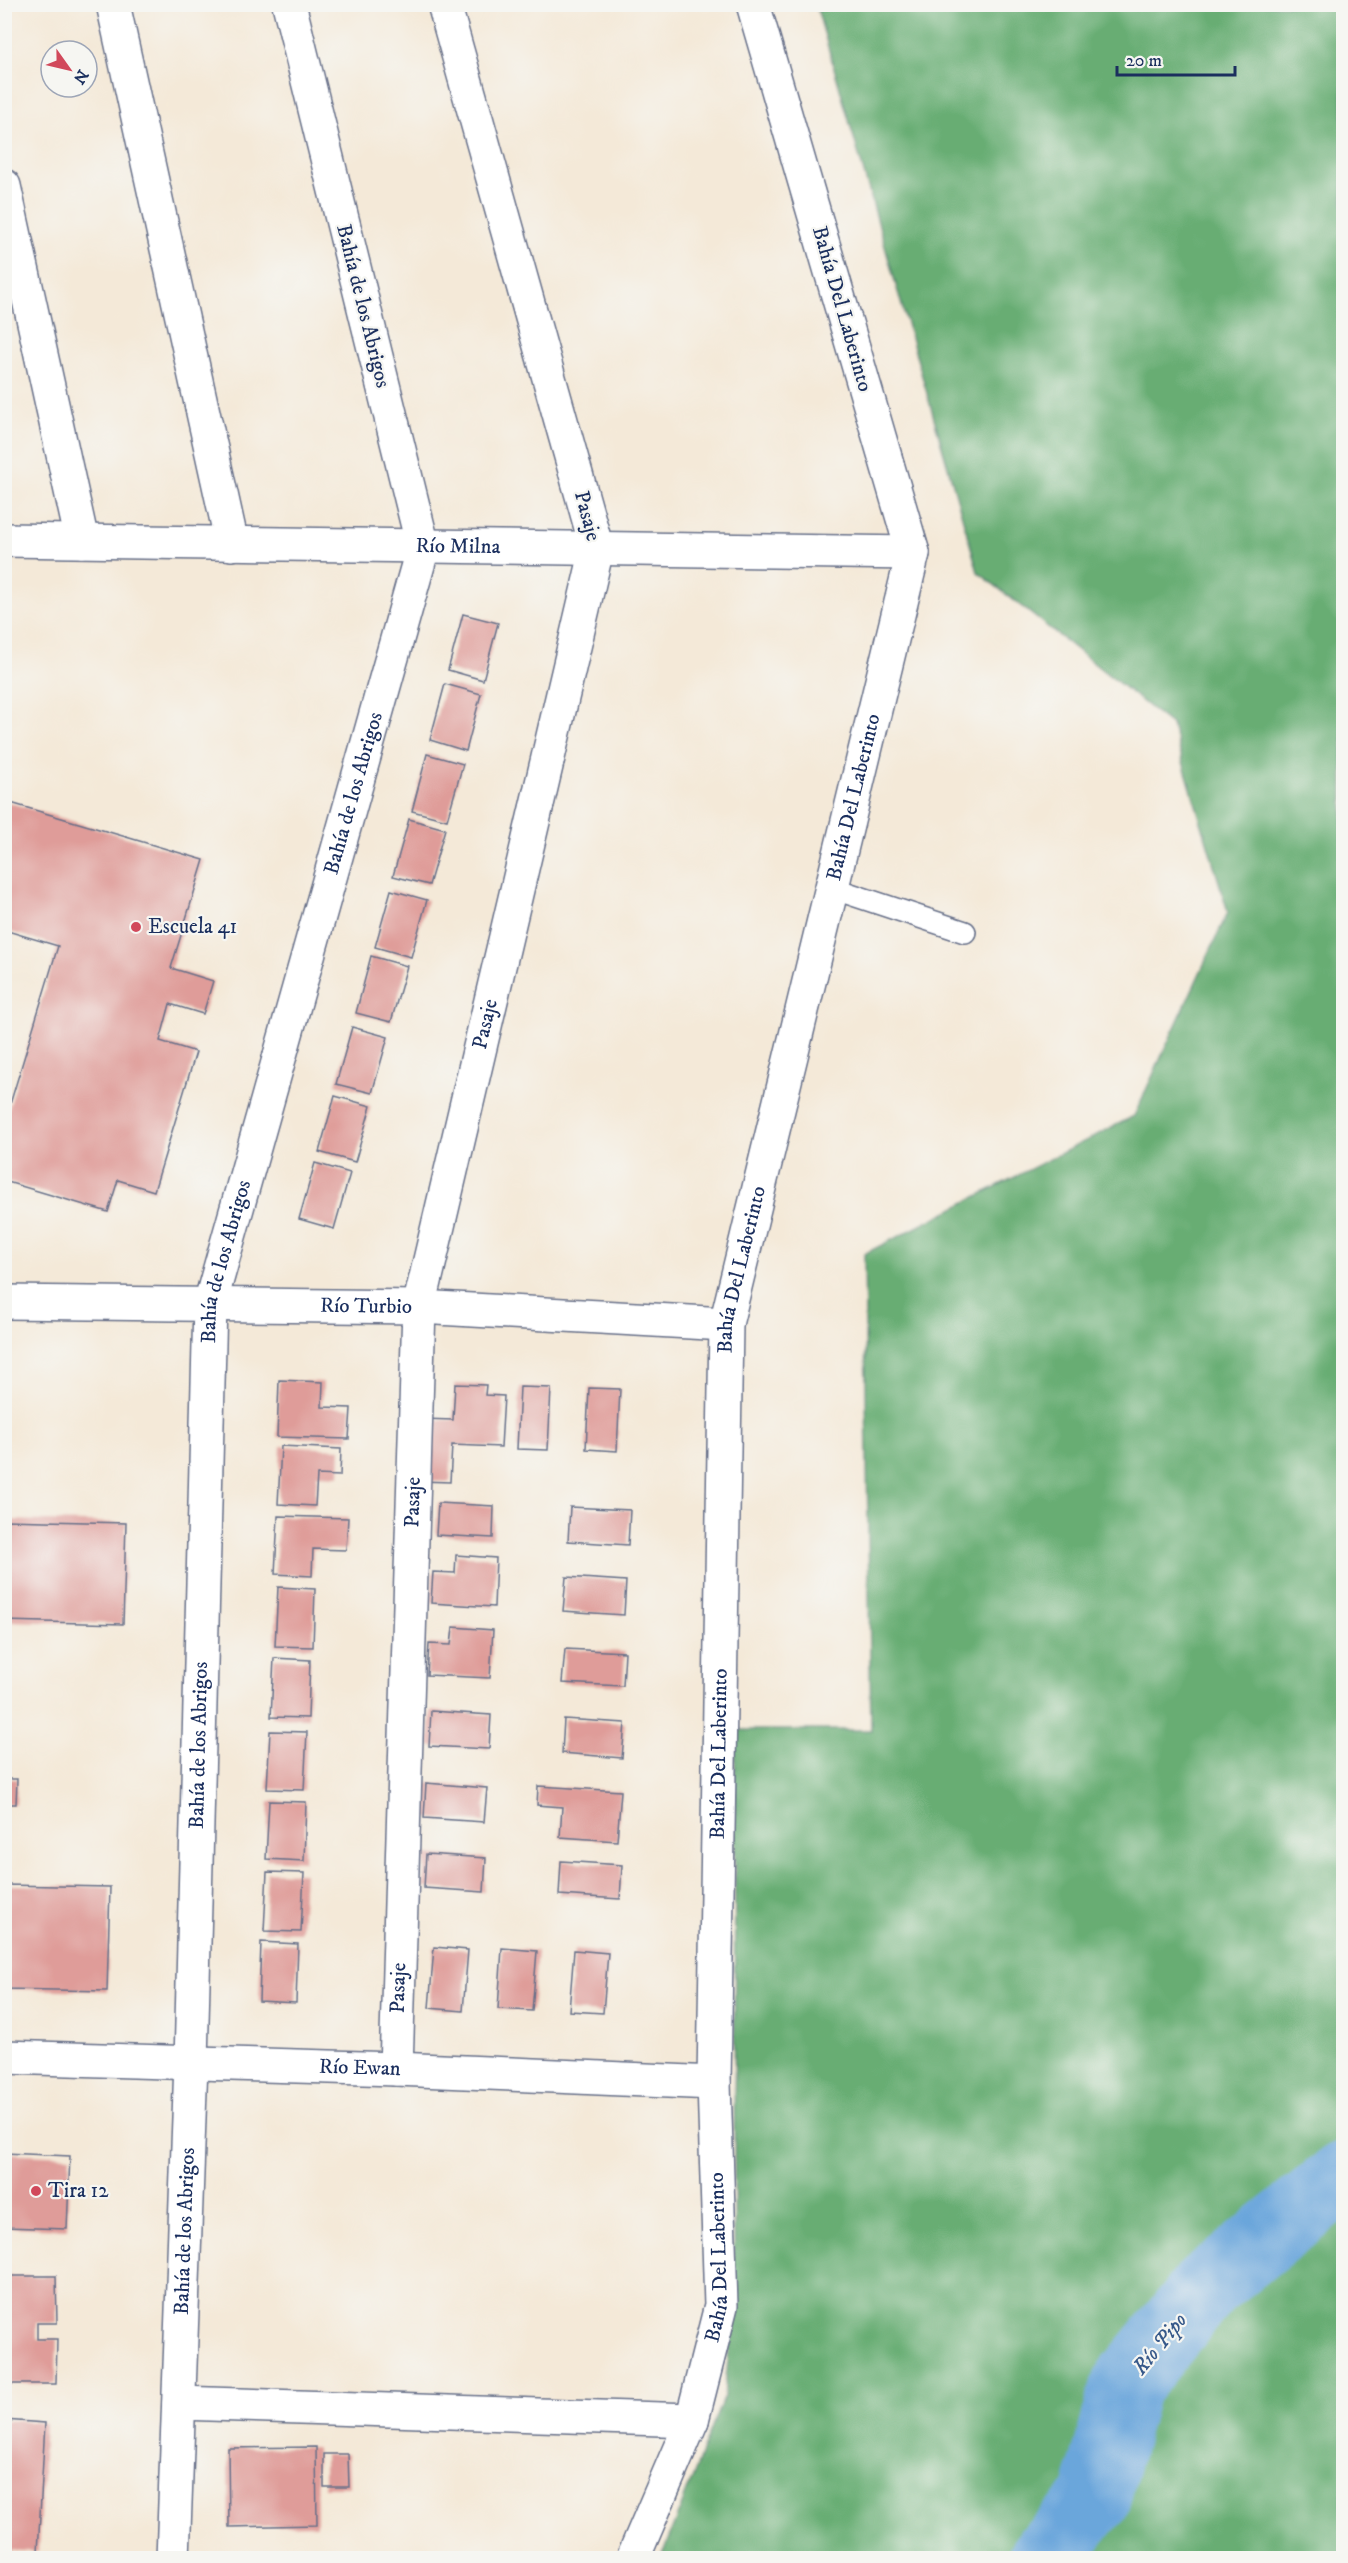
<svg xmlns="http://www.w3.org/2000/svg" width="1348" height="2563" viewBox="0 0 1348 2563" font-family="'IM FELL DW Pica',serif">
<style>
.forest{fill:#67ad73;stroke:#416e68;stroke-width:1.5}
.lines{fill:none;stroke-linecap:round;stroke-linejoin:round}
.river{stroke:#6ba6db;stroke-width:70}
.building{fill:#df9c99}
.lane-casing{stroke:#677089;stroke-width:24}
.street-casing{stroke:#677089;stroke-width:36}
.lane{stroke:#fff;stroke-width:21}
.street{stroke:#fff;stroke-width:33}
.poi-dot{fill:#d1495b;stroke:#f6f6f2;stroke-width:2}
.labels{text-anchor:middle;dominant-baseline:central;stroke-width:4.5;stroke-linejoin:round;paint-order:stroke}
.street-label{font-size:21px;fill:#1b2f5e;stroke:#f6f6f2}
.poi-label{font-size:21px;fill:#1b2f5e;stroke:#f6f6f2;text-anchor:start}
.water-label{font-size:22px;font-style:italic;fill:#37598a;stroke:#f6f6f2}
</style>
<rect width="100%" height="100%" fill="#f6f6f2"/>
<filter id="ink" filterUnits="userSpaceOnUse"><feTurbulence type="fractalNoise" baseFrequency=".0167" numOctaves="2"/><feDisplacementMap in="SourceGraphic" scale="12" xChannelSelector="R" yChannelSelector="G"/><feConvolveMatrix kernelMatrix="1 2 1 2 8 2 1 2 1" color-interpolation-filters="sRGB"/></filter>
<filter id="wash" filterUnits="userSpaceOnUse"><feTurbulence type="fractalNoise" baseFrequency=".008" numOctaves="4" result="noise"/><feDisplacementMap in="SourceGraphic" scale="24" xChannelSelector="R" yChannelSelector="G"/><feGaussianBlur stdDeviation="1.35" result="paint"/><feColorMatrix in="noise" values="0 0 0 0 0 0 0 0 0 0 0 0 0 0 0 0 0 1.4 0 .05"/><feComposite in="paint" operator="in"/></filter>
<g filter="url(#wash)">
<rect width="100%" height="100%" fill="#f4e9d8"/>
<polygon class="forest" points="816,5 1343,5 1343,2558 661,2558 724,2396 734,2306 735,1730 871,1730 864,1254 1134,1116 1228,912 1172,725 978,572"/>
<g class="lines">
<polyline class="river" points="1043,2558 1095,2500 1126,2385 1206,2287 1344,2176"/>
</g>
<g id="blocks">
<g class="building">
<polygon points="463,614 498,623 483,680 448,670"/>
<polygon points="445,684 481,694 466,751 430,740"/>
<polygon points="427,754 463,764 447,820 412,811"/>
<polygon points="4,801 204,860 171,968 213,981 203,1014 170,1004 160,1041 196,1052 154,1191 118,1180 108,1212 4,1181 4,1124 58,946 4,930"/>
<polygon points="409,819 445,829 429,885 393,876"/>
<polygon points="391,890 427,900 411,957 375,947"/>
<polygon points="371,956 407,966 391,1022 356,1013"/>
<polygon points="352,1027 388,1037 372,1093 336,1084"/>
<polygon points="335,1096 371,1106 355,1162 319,1152"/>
<polygon points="315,1163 350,1173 334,1229 299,1219"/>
<polygon points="279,1380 323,1382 322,1407 351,1408 349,1439 277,1437"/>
<polygon points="455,1384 486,1385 485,1395 504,1396 501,1447 452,1445 450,1482 420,1481 423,1419 453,1420"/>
<polygon points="520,1387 551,1388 548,1450 517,1449"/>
<polygon points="589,1388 620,1389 617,1451 586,1449"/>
<polygon points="281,1446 341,1449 340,1476 317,1475 315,1506 278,1504"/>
<polygon points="438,1503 494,1506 493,1538 436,1535"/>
<polygon points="570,1507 630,1510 628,1545 568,1541"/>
<polygon points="278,1516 348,1518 346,1550 313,1549 312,1576 275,1574"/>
<polygon points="4,1520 126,1523 123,1624 4,1621"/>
<polygon points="456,1555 496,1558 494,1607 431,1603 433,1572 455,1573"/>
<polygon points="566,1577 626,1581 624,1615 563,1611"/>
<polygon points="278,1587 315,1589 313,1647 275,1646"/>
<polygon points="453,1627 493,1630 490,1678 427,1675 429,1644 451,1645"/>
<polygon points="565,1649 625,1652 623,1686 562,1683"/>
<polygon points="274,1658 310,1660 308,1718 271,1717"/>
<polygon points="431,1711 491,1715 489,1749 429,1746"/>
<polygon points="564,1719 625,1723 622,1758 562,1753"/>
<polygon points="270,1731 307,1732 304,1790 267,1789"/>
<polygon points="4,1779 17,1779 16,1804 4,1804"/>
<polygon points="426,1783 487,1788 484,1822 424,1818"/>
<polygon points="538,1786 621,1791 617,1841 560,1837 562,1807 537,1805"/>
<polygon points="269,1801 306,1802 304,1861 266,1859"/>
<polygon points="426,1854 486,1858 484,1892 424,1888"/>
<polygon points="561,1861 622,1865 620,1899 559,1895"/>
<polygon points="267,1872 304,1873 301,1932 264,1931"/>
<polygon points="4,1885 110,1887 107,1991 4,1989"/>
<polygon points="261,1942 298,1944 296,2003 259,2001"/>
<polygon points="434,1947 468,1950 463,2011 429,2008"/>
<polygon points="502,1948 537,1951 532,2011 498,2009"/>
<polygon points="574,1950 608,1953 603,2013 569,2011"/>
<polygon points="4,2153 70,2156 67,2229 4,2227"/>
<polygon points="4,2276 56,2276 57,2323 37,2323 37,2339 57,2339 56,2384 4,2384"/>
<polygon points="4,2420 45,2423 38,2552 4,2550"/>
<polygon points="316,2447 317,2525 229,2527 228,2448"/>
<polygon points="324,2454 348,2454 349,2487 324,2487"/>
</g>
</g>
</g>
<g filter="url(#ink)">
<use href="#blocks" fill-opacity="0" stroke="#677089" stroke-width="1.5"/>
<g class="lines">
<defs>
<polyline id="lane" points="832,888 965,932"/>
<g id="street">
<polyline points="113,4 232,544"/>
<polyline points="4,186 82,541"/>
<path id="s1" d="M4,540L913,553"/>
<path id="s2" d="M4,1302L419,1307L726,1324"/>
<path id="s3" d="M4,2057L396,2069L714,2083"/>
<path id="s4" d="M396,2069L419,1307L597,549L444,4"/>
<polyline points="179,2403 692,2420"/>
<path id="s5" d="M173,2558L191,2063L210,1304L423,547L289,4"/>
<path id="s6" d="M633,2558L692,2420L721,2306L714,2083L726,1324L913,553L753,4"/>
</g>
</defs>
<use href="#lane" class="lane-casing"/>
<use href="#street" class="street-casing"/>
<use href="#lane" class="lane"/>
<use href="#street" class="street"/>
</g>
</g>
<g class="poi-dot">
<circle cx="136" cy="927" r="6"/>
<circle cx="36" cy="2191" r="6"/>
</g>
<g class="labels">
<g class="street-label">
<text transform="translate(363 306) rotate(76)">Bahía de los Abrigos</text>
<text transform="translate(842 309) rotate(74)">Bahía Del Laberinto</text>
<text transform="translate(587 516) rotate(75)">Pasaje</text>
<text stroke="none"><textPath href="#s1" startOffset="454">Río Milna</textPath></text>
<text stroke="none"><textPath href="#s5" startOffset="1785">Bahía de los Abrigos</textPath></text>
<text stroke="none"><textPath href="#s6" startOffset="1792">Bahía Del Laberinto</textPath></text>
<text stroke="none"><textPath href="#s4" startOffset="1053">Pasaje</textPath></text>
<text stroke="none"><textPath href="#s5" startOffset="1299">Bahía de los Abrigos</textPath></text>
<text stroke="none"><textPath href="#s6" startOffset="1306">Bahía Del Laberinto</textPath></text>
<text stroke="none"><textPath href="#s2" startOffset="362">Río Turbio</textPath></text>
<text stroke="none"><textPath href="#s4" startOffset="567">Pasaje</textPath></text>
<text stroke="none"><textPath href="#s5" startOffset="813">Bahía de los Abrigos</textPath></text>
<text stroke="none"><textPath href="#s6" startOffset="820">Bahía Del Laberinto</textPath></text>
<text stroke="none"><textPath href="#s4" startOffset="81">Pasaje</textPath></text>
<text stroke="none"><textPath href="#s3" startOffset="356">Río Ewan</textPath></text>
<text stroke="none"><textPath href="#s5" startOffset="327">Bahía de los Abrigos</textPath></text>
<text stroke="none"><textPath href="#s6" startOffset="316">Bahía Del Laberinto</textPath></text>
</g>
<g class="poi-label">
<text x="148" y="927">Escuela 41</text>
<text x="48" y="2191">Tira 12</text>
</g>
<g class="water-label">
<text transform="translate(1160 2344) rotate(-51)">Río Pipo</text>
</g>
</g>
<rect width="1348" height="2563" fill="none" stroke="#f6f6f2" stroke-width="24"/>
<g transform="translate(69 69) rotate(124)"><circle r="28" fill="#f6f6f2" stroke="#9ea6b7" stroke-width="1.5"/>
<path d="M0-4.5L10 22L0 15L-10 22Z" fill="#d1495b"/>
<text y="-9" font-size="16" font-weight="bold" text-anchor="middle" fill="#1b2f5e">N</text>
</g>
<path d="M1117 66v9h118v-9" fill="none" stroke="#1b2f5e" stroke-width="3"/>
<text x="1126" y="66" font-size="18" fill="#1b2f5e" stroke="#f6f6f2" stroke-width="4.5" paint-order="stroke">20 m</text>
</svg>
